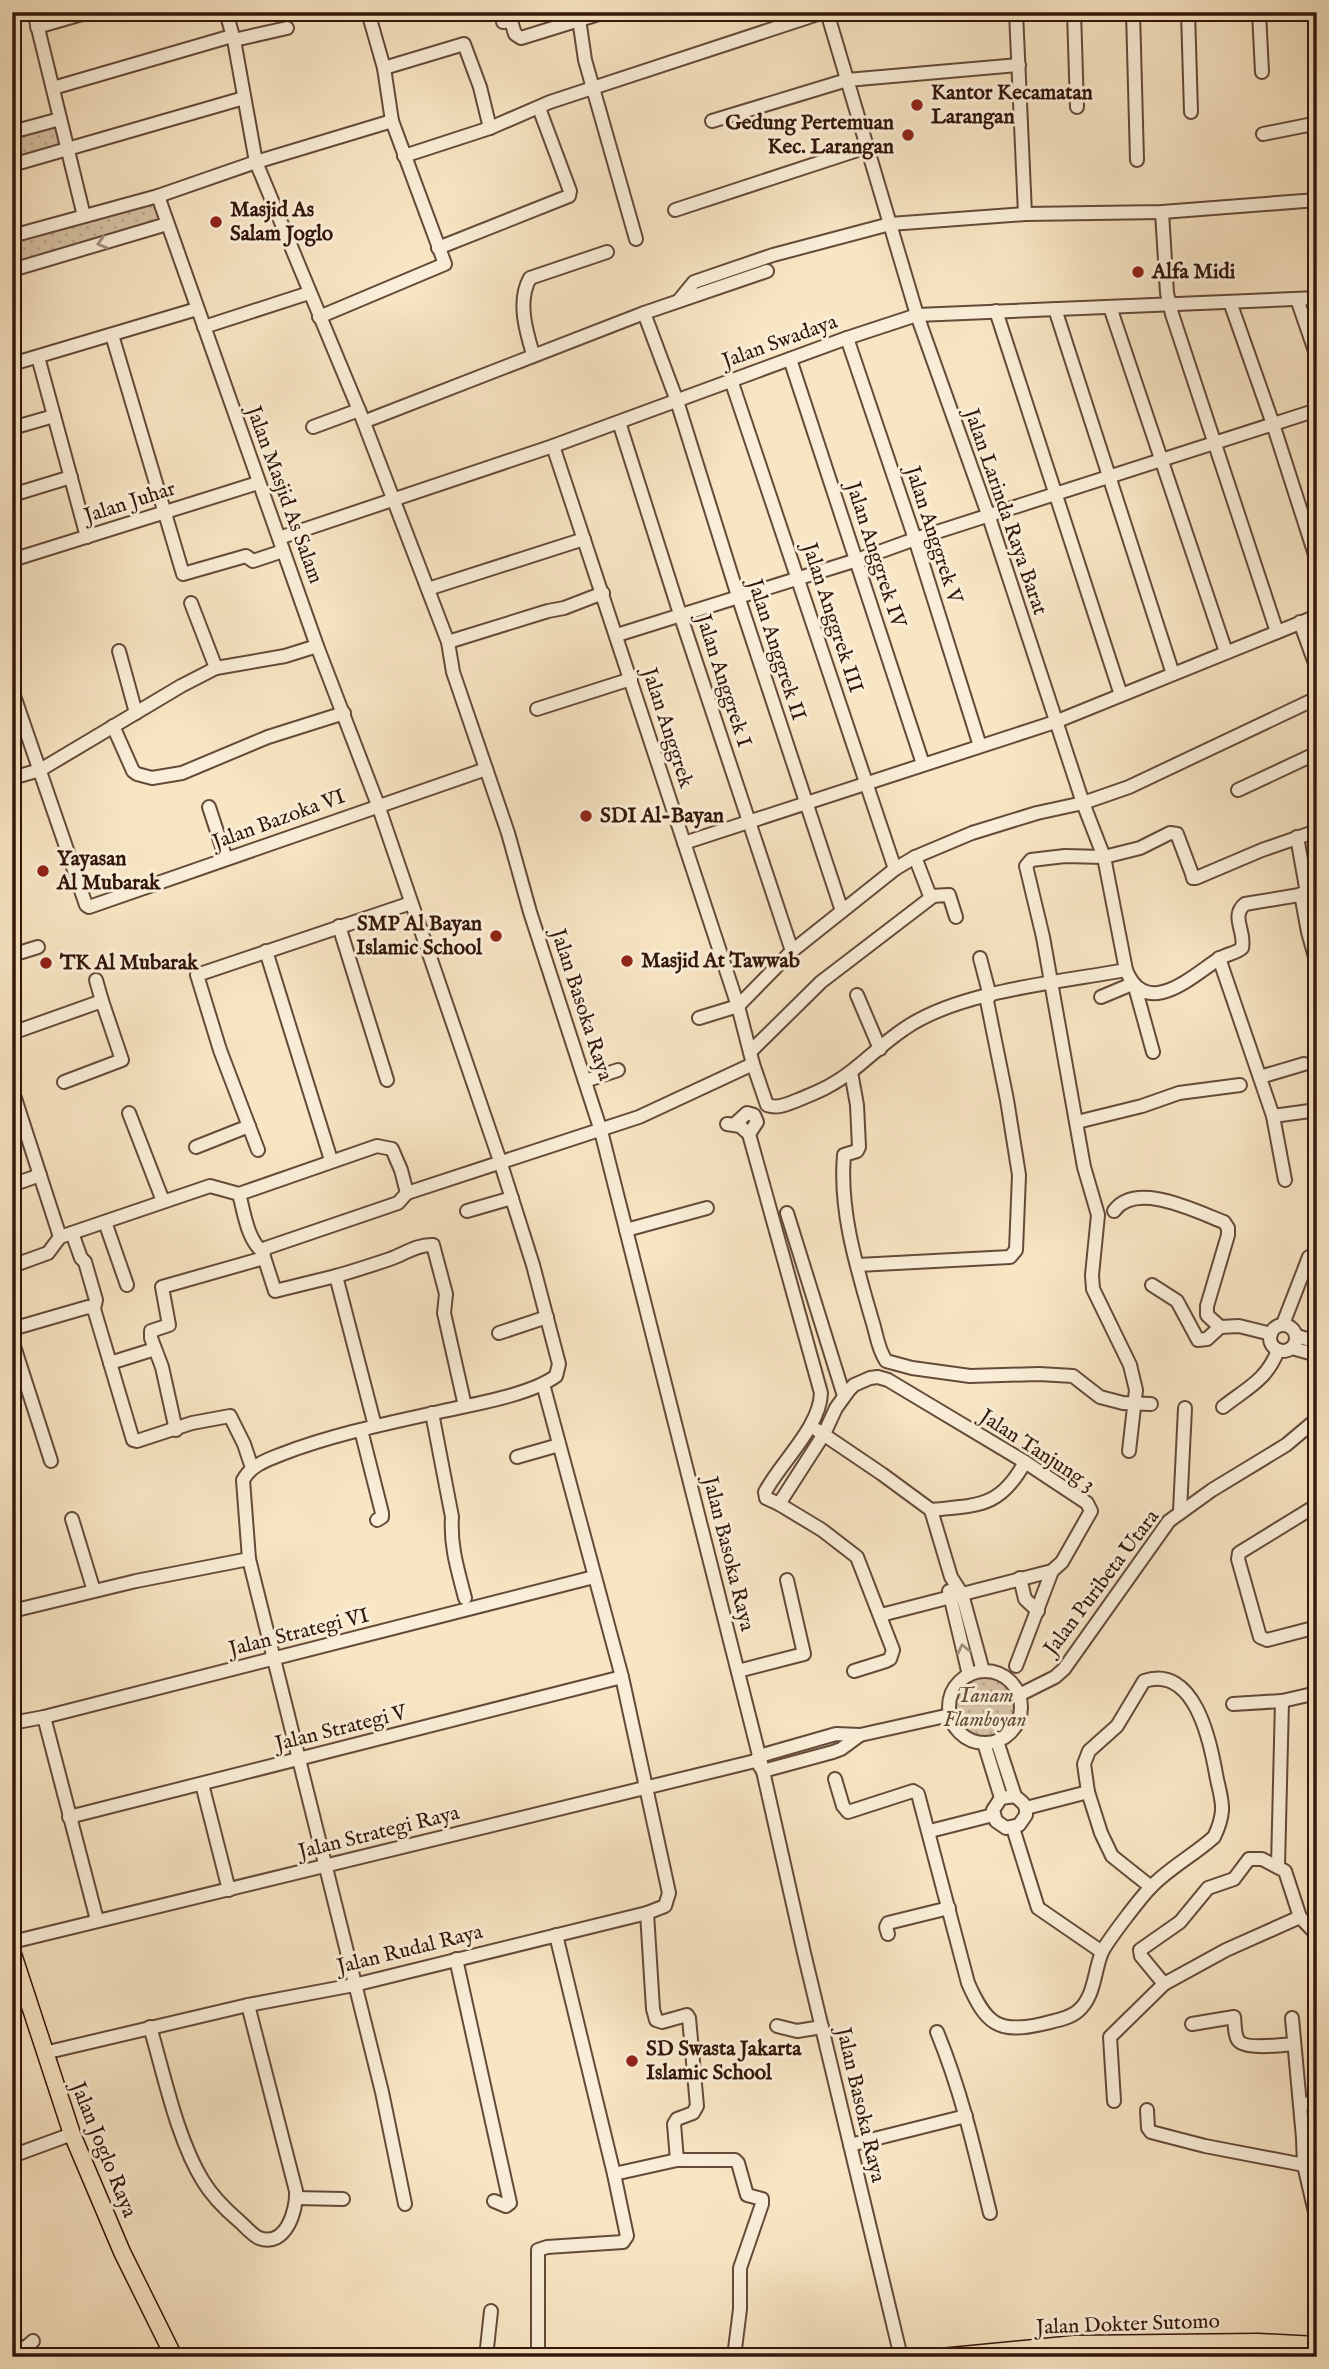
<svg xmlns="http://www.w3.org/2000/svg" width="1329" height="2369" viewBox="0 0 1329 2369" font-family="'IM FELL English',serif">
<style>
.park{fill:url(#park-dots);stroke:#856c58;stroke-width:2}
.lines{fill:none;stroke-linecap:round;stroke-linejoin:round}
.minor-casing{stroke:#644a39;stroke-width:16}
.major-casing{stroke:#33160b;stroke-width:19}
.minor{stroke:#faeed8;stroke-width:12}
.major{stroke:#f8e5c3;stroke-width:16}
.oneway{stroke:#a08d7c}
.poi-dot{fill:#8f2418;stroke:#faeed8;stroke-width:2.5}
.labels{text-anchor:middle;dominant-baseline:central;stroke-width:6;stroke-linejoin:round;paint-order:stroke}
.poi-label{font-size:21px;font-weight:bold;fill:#33160b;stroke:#faeed8;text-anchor:start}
.street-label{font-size:21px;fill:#33160b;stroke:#faeed8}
.park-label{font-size:21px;font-style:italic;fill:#644a39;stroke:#faeed8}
</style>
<defs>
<pattern id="park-dots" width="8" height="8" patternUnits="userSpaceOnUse" patternTransform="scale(1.75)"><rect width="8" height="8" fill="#d7c2a4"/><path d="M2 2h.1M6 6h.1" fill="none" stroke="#b9a68c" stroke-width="1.8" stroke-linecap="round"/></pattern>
</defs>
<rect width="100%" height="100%" fill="#f8e5c3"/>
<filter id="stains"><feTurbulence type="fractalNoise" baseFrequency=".00286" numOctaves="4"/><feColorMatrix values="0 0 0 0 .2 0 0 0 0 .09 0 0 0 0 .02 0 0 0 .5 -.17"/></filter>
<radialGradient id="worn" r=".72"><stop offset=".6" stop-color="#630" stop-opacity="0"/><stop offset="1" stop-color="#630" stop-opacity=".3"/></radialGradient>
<g class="park">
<polygon points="57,120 65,156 12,169 12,132"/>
<polygon points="158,196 167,224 12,270 12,236"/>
<circle cx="985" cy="1707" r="35"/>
</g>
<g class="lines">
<defs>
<g id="minor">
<polyline points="34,12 84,216"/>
<polyline points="226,12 234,40 256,162 392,121"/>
<polyline points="578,12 585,60 636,239"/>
<polyline points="827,12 917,315 989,517 1083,803 1104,857 1126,970"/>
<polyline points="1016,12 1025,214"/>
<polyline points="1074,12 1077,107"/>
<polyline points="1133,12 1137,160"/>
<polyline points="1188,12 1191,112"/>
<polyline points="1259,12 1262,72"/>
<polyline points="503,22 511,21 515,34 521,38 605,12"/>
<polyline points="37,27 89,12"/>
<polyline points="234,40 287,28"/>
<polyline points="384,68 464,44 480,87 490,128"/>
<polyline points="53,88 232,36"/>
<polyline points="712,121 847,80 1019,65"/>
<polyline points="12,132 60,119"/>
<polyline points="1263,134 1313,124 1317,147"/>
<polyline points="404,156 490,128 550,102 824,12"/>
<polyline points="12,165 244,98"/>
<path d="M158,196L317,646L378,805L500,1161L533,1265L559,1364L556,1376C530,1395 474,1404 443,1411C389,1423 334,1434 282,1454C267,1460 251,1465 243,1480L249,1559L382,2092L405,2204"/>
<polyline points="675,210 867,147"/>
<polyline points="1162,212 1167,293 1172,314 1277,632"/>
<polyline points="12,236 158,196 256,162 361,415 448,642 453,672 508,833 530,912 601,1131 763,1771 804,1953 901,2357"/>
<polyline points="438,248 569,196 570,191 539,108"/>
<polyline points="12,270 167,224"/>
<polyline points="767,271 644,313 677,401 738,596 842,911"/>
<polyline points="680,299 694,282 773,255 890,224 1025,214 1162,212 1317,200"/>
<polyline points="1297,299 1317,357"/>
<polyline points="1230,302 1273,424 1317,561"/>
<polyline points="1110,307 1226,652"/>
<polyline points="1055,309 1173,674"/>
<polyline points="996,311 1121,695"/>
<polyline points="319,317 445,264 392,121 384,68 368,12"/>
<polyline points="204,327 309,293"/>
<polyline points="112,335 183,574 246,556 253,561 283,551"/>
<polyline points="847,338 915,539 980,746"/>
<path d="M533,354C526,331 517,301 530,278L607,252"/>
<polyline points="38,357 87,537"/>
<polyline points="790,359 923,764"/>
<polyline points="12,364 197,309"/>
<polyline points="731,380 895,869"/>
<polyline points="371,419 644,313"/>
<polyline points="619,422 680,614 792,951"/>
<polyline points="313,427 359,410"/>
<polyline points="12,428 54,416"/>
<polyline points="553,446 738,1006 753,1064"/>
<polyline points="12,495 71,477"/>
<polyline points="279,538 553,446 847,338 917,315 1317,298"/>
<polyline points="12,560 258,483"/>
<polyline points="428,589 584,539"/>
<polyline points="191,603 216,668"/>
<polyline points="1300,622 1317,669"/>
<polyline points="617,635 857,560 915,539 1317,410"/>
<polyline points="448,642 548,611 564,608 603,593"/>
<polyline points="119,651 136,713"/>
<polyline points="12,690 86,905 89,907 486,769"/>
<polyline points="537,709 631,679"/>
<polyline points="113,726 133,771 137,774 152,778 182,773 268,737 344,713"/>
<polyline points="12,778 40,770 181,686 216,668 285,656 317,646"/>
<polyline points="1238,790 1317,753"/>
<polyline points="209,807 226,859"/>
<polyline points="1297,837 1307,893"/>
<polyline points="684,843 1055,722 1317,616"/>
<polyline points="915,857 930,896 949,895 956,917"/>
<polyline points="1301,894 1308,932 1317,964"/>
<polyline points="339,926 387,1080"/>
<polyline points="266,951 331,1160"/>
<polyline points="12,955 38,947"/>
<polyline points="980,958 990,996"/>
<polyline points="1219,958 1273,1116 1285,1180"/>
<polyline points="96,980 102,1001"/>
<polyline points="1135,987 1153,1052"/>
<polyline points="857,995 880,1049"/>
<polyline points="1101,997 1132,984"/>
<polyline points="699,1018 738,1006 792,951 895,869 915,857 972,833 1037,813 1083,803 1129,787 1317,698"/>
<polyline points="12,1033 102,1001 122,1060 64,1082"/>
<polyline points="750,1052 821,982 932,897"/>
<path d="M851,1072L857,1105L859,1147L857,1151L844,1155C839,1211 857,1268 872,1320C877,1335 877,1347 886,1361L912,1368L970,1376L1039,1374L1073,1376L1100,1397L1123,1403L1151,1404"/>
<polyline points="1260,1077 1304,1064"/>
<polyline points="585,1081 618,1070"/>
<polyline points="12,1089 60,1237"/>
<polyline points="129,1113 163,1201"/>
<polyline points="1273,1116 1317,1110"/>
<polyline points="1077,1122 1142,1106 1179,1093 1240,1085"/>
<path d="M727,1124L740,1126L749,1134L821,1393C820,1427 781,1462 765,1492L766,1498L779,1504"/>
<polyline points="735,1124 747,1113 754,1115 757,1122 749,1134"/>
<polyline points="196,1147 249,1126"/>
<polyline points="258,1150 220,1050 197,975 411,903"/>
<polyline points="12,1185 40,1175"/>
<path d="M239,1194C244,1211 247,1240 263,1252"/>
<polyline points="467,1211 512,1198"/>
<path d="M1114,1211C1136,1180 1197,1212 1224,1222L1228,1228V1235L1207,1306V1315L1220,1327L1239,1326L1271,1334"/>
<polyline points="787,1213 844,1396"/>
<polyline points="105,1222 127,1285"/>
<polyline points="626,1230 707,1208"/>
<polyline points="72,1233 81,1258 85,1262 96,1300 94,1309 133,1440 137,1441 192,1423 230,1416 244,1444 252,1468"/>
<polyline points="858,1265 1010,1257 1016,1250 1019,1175 1007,1100 986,996"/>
<polyline points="12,1266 48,1253 60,1237 210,1186 239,1194 377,1146 392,1149 401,1170 407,1193"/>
<path d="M336,1276C354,1271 372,1265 390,1259C404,1254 418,1244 433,1245L446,1294L444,1313L465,1406"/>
<polyline points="1152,1285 1177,1301 1198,1340 1207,1339 1220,1327"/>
<polyline points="1283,1324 1309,1257"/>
<circle cx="1283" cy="1338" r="13"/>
<polyline points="12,1329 88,1307 94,1309"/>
<polyline points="499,1333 547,1317"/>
<polyline points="1297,1336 1317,1342"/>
<polyline points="12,1340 51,1461"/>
<polyline points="1292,1348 1317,1355"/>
<polyline points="110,1363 155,1349"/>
<path d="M1223,1407C1247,1388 1267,1380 1278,1350"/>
<path d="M432,1413L452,1517C450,1546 458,1571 465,1598"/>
<path d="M375,1426L336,1276L275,1291L263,1254L266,1248L398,1203L407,1193L639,1117L753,1064L767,1105C778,1109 787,1104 798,1100C807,1096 818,1092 827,1087C856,1072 877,1047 904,1029C958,991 1060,982 1126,970C1146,1019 1190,978 1217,960C1225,954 1235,954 1242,948C1246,932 1230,916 1245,904L1317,892"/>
<polyline points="176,1430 162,1367 151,1338 151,1331 169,1325 162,1287 264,1258"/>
<polyline points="361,1430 382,1513 382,1517 377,1520"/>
<polyline points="817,1430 882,1474 931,1510 951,1577 962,1594 983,1671"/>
<polyline points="1129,1451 1136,1390 1130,1365 1093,1289 1092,1275 1098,1215 1084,1167 1043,937 1026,866 1031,860 1065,856 1104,857 1140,848 1170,833 1177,834 1192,874 1193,878 1196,878 1262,850 1314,832"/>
<polyline points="517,1457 559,1445"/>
<polyline points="1317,1505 1239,1553 1238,1559 1260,1637 1267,1640 1317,1627"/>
<path d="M931,1510C978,1505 1000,1508 1025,1462"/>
<polyline points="1180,1511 1185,1408"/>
<polyline points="72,1519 94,1591"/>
<polyline points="1020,1578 1025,1599 1038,1611"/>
<polyline points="949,1591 969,1675"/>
<polyline points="12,1611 136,1581 249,1559"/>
<polyline points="1016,1666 1052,1571"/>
<polyline points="738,1671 804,1654 787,1580"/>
<polyline points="854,1671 886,1661 890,1659 893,1650 857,1557 822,1530 779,1504 824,1434 836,1408 849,1390 854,1385 870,1378 878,1377 888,1380 1025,1462 1087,1503 1091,1511 1062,1562 1052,1571 881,1615"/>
<circle cx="985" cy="1707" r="36"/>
<polyline points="1019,1695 1055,1677 1064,1669 1169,1521 1212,1490 1286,1445 1317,1419"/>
<polyline points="1233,1704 1282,1701 1317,1693"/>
<polyline points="44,1717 97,1920"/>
<polyline points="12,1723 44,1717 594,1577"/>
<polyline points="997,1741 1015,1796 1023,1803 1026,1808 1026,1815 1019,1825 1006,1828 996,1821 993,1810 1001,1798 1015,1796"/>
<polyline points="984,1743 1001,1798"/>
<polyline points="759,1765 763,1771 833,1752 841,1749 860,1735"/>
<path d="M835,1779L843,1806L848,1812L913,1791L918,1794L968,1983C986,2024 998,2034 1042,2024C1053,2021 1069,2019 1078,2011C1095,1997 1094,1971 1102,1952C1108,1940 1141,1897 1151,1887C1169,1868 1194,1855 1214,1837C1218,1829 1221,1821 1222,1811C1223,1800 1218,1786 1216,1774C1210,1740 1194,1664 1144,1681L1117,1726L1089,1751L1084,1764L1088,1792L1026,1808"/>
<polyline points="202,1784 229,1890"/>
<polyline points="1088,1792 1101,1833 1112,1856 1151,1887"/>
<polyline points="69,1817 622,1677"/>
<polyline points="1013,1828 1038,1908 1102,1952"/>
<polyline points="930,1831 993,1815"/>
<polyline points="1278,1866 1282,1701"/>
<polyline points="647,1913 653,2009 656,2020 662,2022 687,2015 689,2018 697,2106 693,2113 677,2119 674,2124 677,2160"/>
<polyline points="888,1934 886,1927 888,1923 949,1908"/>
<polyline points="12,1942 747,1763 755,1761 759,1756 836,1734 860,1735 950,1715"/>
<polyline points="456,1959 510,2203 506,2206 494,2201"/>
<polyline points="1164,1984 1141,1956 1140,1950 1180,1922 1208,1888 1234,1879 1249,1859 1262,1859 1285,1871 1300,1917 1317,1935"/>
<polyline points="1292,2018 1303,2138 1304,2165 1317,2221"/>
<path d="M1192,2024L1234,2017C1235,2023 1234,2034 1238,2040C1244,2050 1282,2045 1294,2044"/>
<polyline points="777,2026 797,2031 822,2027"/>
<path d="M150,2027C164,2074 177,2139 203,2181C212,2196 225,2209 239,2221C245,2226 252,2235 259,2238C286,2248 297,2210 296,2191L248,2005"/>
<path d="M937,2032C961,2090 975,2151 990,2213"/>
<polyline points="44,2053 248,2005 354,1985 647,1913 665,1906 669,1893 622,1677 543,1384"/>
<polyline points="1114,2101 1110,2037 1164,1984 1226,1950 1300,1917"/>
<polyline points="1300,2104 1317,2103"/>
<polyline points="1147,2110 1148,2128 1151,2132 1205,2146 1304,2165"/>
<polyline points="850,2145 966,2116"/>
<polyline points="12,2156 72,2134"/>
<polyline points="614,2174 677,2160 735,2160 738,2163 747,2195 762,2199 762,2204 740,2268 740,2309 734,2357"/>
<polyline points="296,2198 343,2199"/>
<polyline points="12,2339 26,2355"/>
<polyline points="26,2357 25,2348 33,2341"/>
<polyline points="486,2357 491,2311"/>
<polyline points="538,2357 538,2250 547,2247 623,2242 627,2236 614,2174 556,1935"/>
</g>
<g id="major">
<polyline points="12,1951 72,2134 122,2252 174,2357"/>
<polyline points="941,2357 1075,2344 1258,2342 1317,2345"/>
</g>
</defs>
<use href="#minor" class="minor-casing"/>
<use href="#major" class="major-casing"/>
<use href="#minor" class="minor"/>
<use href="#major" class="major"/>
</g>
<defs><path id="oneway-chevron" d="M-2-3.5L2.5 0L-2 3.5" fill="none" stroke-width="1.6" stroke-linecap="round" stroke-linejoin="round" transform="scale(1.75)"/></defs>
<g class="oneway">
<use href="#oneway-chevron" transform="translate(102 243) rotate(163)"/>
<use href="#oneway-chevron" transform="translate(963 1649) rotate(-103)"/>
</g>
<g class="poi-dot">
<circle cx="917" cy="105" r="7"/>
<circle cx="908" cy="135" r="7"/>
<circle cx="216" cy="222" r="7"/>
<circle cx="1138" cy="272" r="7"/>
<circle cx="586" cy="816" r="7"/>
<circle cx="43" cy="871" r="7"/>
<circle cx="496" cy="936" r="7"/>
<circle cx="627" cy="961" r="7"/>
<circle cx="46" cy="963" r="7"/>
<circle cx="632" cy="2061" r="7"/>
</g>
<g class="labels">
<g class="poi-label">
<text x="931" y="93">Kantor Kecamatan<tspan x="931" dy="24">Larangan</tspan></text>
<text x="894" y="123" text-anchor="end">Gedung Pertemuan<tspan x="894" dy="24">Kec. Larangan</tspan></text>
<text x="230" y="210">Masjid As<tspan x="230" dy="24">Salam Joglo</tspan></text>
<text x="1152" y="272">Alfa Midi</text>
<text x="600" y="816">SDI Al-Bayan</text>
<text x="57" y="859">Yayasan<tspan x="57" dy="24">Al Mubarak</tspan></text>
<text x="482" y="924" text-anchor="end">SMP Al Bayan<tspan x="482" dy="24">Islamic School</tspan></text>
<text x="641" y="961">Masjid At Tawwab</text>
<text x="60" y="963">TK Al Mubarak</text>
<text x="646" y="2049">SD Swasta Jakarta<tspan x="646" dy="24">Islamic School</tspan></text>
</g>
<g class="street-label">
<text transform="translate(780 342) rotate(-20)">Jalan Swadaya</text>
<text transform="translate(284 495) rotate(70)">Jalan Masjid As Salam</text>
<text transform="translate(130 503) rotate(-18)">Jalan Juhar</text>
<text transform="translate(1005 512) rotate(71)">Jalan Larinda Raya Barat</text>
<text transform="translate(933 535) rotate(72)">Jalan Anggrek V</text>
<text transform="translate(875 555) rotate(72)">Jalan Anggrek IV</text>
<text transform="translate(832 618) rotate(72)">Jalan Anggrek III</text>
<text transform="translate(776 650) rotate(72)">Jalan Anggrek II</text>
<text transform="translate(723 681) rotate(72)">Jalan Anggrek I</text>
<text transform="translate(667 728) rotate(72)">Jalan Anggrek</text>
<text transform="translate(279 820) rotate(-20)">Jalan Bazoka VI</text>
<text transform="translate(581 1005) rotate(72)">Jalan Basoka Raya</text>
<text transform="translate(1037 1451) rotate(33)">Jalan Tanjung 3</text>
<text transform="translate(728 1554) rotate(76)">Jalan Basoka Raya</text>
<text transform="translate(1102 1583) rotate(-53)">Jalan Puribeta Utara</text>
<text transform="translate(299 1633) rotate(-14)">Jalan Strategi VI</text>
<text transform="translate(341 1729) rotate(-14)">Jalan Strategi V</text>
<text transform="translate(379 1833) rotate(-14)">Jalan Strategi Raya</text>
<text transform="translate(410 1950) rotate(-14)">Jalan Rudal Raya</text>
<text transform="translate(860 2105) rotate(77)">Jalan Basoka Raya</text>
<text transform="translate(103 2150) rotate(68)">Jalan Joglo Raya</text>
<text transform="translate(1128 2325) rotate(-2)">Jalan Dokter Sutomo</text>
</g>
<g class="park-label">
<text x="985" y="1696">Tanam<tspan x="985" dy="24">Flamboyan</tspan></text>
</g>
</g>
<rect width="1329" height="2369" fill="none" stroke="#f8e5c3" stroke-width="42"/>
<rect x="14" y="14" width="1301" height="2341" fill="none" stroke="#33160b" stroke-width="3.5"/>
<rect x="21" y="21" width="1287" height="2327" fill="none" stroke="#33160b" stroke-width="2"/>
<rect width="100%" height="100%" filter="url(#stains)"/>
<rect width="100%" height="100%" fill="url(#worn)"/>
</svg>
